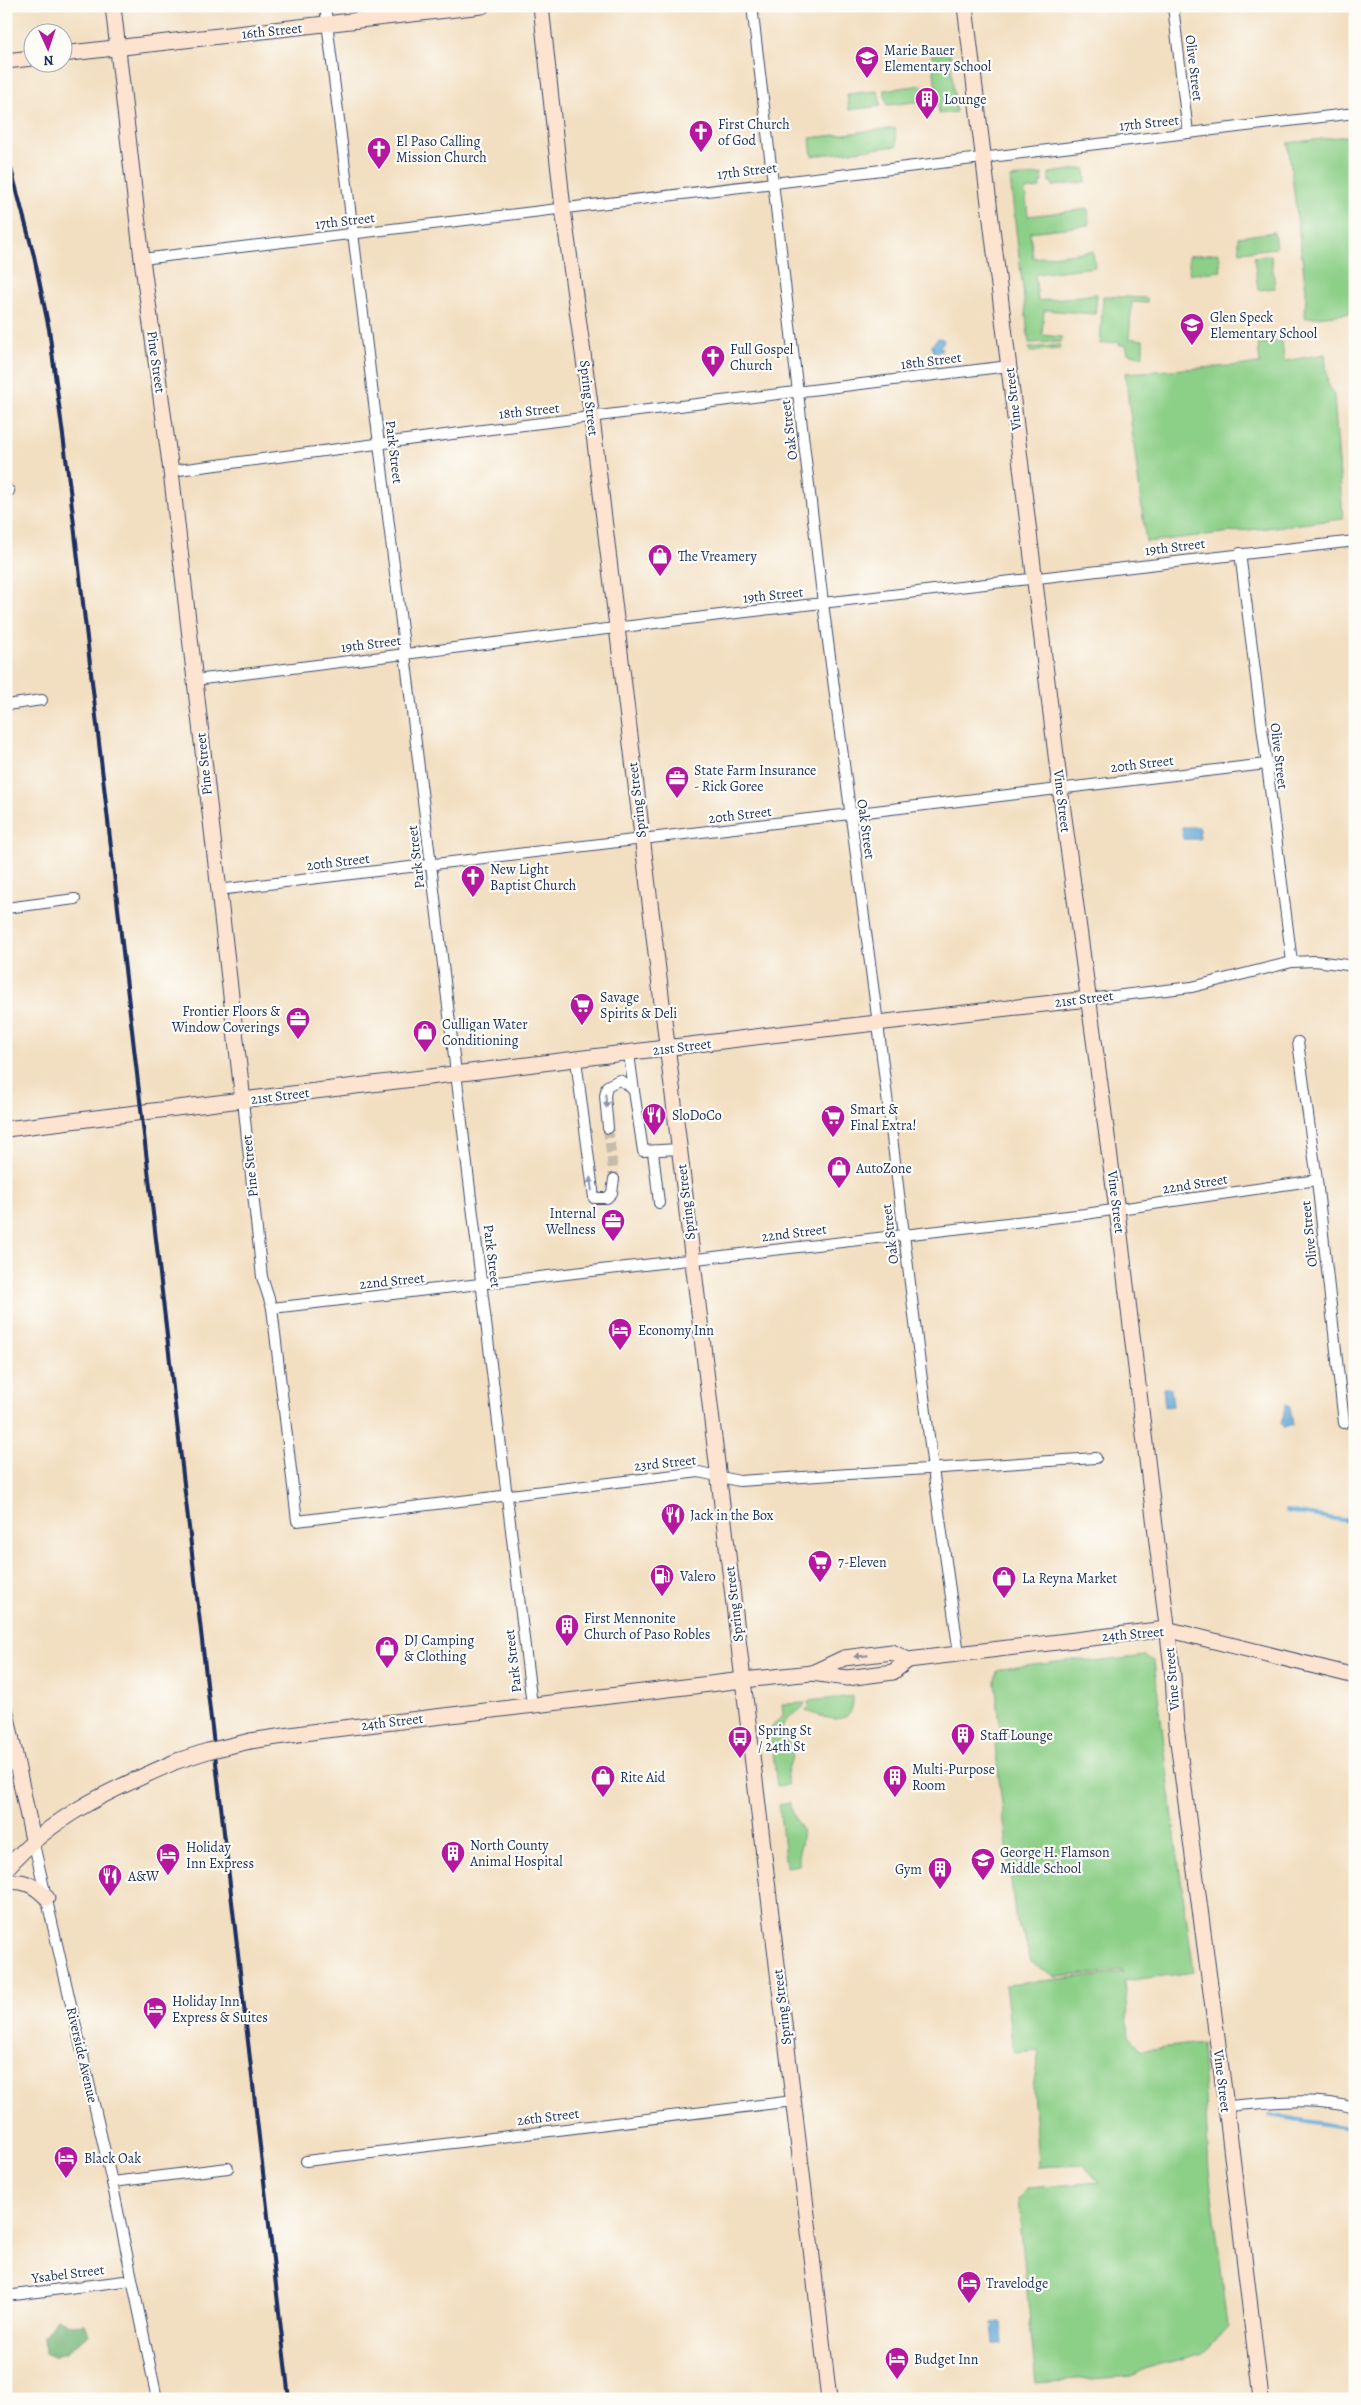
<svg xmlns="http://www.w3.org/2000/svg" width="1361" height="2405" viewBox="0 0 1361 2405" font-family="Alegreya,serif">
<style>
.green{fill:#8ccf87;stroke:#547f72}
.forest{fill:#71b274;stroke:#467069}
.water{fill:#61a8d7;stroke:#3e6c9a}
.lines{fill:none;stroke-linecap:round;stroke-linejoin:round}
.stream{stroke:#61a8d7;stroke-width:4}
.street-tunnel{stroke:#c7bbac;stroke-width:10;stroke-dasharray:10 5;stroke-linecap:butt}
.street-casing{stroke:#3b496d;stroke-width:12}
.secondary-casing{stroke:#3b496d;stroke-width:17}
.street{stroke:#fff;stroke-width:10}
.secondary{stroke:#fde4d1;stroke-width:15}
.rail{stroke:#1b2f5e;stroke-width:4}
.secondary-bridge-casing{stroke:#3b496d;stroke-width:17;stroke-linecap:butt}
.secondary-bridge{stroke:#fde4d1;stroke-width:15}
.oneway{fill:#8d97ae}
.oneway2{fill:#8c8a98}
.labels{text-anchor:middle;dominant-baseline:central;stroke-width:4.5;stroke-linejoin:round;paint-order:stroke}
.street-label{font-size:14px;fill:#1b2f5e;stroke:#fdfcf7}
.poi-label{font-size:14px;fill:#1b2f5e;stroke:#fdfcf7;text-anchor:start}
</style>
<rect width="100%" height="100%" fill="#fdfcf7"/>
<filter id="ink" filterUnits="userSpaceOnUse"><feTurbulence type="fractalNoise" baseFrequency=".02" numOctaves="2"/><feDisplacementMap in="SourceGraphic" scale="10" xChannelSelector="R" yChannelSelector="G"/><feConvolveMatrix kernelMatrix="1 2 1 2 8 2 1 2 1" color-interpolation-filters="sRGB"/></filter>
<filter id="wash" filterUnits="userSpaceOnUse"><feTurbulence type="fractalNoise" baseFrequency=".0096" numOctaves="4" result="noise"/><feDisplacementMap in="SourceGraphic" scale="20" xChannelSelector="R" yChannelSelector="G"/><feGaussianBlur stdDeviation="1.12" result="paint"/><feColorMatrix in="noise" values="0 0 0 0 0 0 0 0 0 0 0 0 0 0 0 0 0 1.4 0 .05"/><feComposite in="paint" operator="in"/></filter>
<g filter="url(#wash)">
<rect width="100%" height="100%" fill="#f2dec0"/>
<g class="green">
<polygon points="949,46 956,112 939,114 931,48"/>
<polygon points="922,85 924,101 887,105 884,90"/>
<polygon points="878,91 881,106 849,110 847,94"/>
<polygon points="895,128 897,146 812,156 810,138"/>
<polygon points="1355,135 1355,313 1305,318 1306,291 1288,143"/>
<polygon points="1085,168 1086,182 1053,186 1052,182 1049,182 1049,173"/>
<polygon points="1042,174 1043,182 1039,183 1040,188 1025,190 1028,216 1088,209 1089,225 1030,232 1033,258 1093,251 1095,267 1035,274 1038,301 1097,294 1095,314 1044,310 1042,335 1062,337 1061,342 1029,343 1010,178"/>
<polygon points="1274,232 1276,248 1240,252 1238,237"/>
<polygon points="1219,253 1221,271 1190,274 1188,256"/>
<polygon points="1271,255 1275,288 1258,290 1254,257"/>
<polygon points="1103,296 1147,298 1147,303 1132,302 1129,338 1143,340 1143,357 1128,353 1126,345 1119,345 1119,342 1100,344"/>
<polygon points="1282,341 1284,361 1325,354 1328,384 1334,395 1343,519 1146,542 1125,373 1260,364 1258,344"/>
<polygon points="1060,345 1059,349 1030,352 1029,348"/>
<polygon points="1145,1656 1154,1661 1176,1844 1194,1972 1124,1981 1129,2036 1142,2050 1202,2043 1209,2170 1228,2326 1204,2353 1147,2368 1132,2376 1036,2383 1018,2200 1028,2188 1099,2182 1083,2165 1038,2167 1033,2088 1039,2051 1015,2053 1013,2051 1005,1985 1123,1972 1122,1970 1056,1977 1031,1962 1024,1935 1016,1923 995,1745 1001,1735 995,1681 997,1671 1002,1669 1081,1659 1094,1662"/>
<path d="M853,1696C855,1728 825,1720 806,1710L809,1706L808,1701Z"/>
<path d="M805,1703C803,1711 789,1714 784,1723C778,1734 790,1741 792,1751C793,1764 783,1772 788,1785L777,1786L770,1729L783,1715L782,1704Z"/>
<path d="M790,1802C789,1816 801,1822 802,1835C803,1847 795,1853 799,1865L786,1867L779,1804Z"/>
</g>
<polygon class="forest" points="57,2318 71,2325 85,2324 89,2333 68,2352 52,2357 45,2353 44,2336"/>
<g class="water">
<polygon points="938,338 943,339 944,342 940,345 942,349 940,352 933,352 932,344"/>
<polygon points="1182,827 1199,827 1200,839 1183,839"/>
<polygon points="1163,1388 1171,1388 1173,1406 1165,1407"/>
<polygon points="1286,1405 1290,1407 1293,1425 1284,1428 1281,1424"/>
<polygon points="1001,2322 1003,2344 994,2344 992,2323"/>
</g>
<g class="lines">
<g class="stream">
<polyline points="1286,1511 1355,1522"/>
<polyline points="1270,2115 1355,2129"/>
</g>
</g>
</g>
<g filter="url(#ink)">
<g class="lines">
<polyline class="street-tunnel" points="608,1128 614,1179"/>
<defs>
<g id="street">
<polyline points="325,6 431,865 532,1705"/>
<polyline points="752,6 823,603 878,1024 933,1469 959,1654"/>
<polyline points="1173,6 1188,133"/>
<polyline points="142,259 1355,113"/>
<polyline points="171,471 483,430 1009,366"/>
<polyline points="6,491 9,491"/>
<polyline points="1240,553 1292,962"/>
<polyline points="195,680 720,615 1355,541"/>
<polyline points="6,705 42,700"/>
<polyline points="218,890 1266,764"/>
<polyline points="6,908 75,899"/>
<polyline points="1088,999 1192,987 1292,962 1315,961 1355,966"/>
<polyline points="1298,1042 1317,1180 1344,1423"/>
<polyline points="629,1054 634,1091"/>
<polyline points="576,1060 594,1198 607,1198 612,1193 614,1179"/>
<polyline points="243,1101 262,1277 272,1308 297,1521 699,1472 739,1481 1096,1458"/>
<polyline points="608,1128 605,1096 607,1086 619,1080 627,1084 634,1091 643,1151 679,1149"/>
<polyline points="653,1152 659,1203"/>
<polyline points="272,1308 1085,1214 1317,1180"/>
<polyline points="33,1840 112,2182 157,2399"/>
<path d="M1226,2106C1270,2103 1312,2096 1355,2108"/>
<polyline points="306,2161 793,2101"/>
<polyline points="112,2182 228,2168"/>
<polyline points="6,2296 132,2280"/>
</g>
<g id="secondary">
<polyline points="113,6 142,259 171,471 243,1101"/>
<polyline points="541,6 563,209 592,418 829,2399"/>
<polyline points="965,6 1060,788 1117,1210 1173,1676 1176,1727 1226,2106 1261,2399"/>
<polyline points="62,54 482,6"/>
<polyline points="6,61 32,58"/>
<polyline points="6,1129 771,1035 1088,999"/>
<polyline points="812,1673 844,1658 892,1652 908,1660 1166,1629 1355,1676"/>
<polyline points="6,1712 33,1840"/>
<polyline points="250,1741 318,1731 743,1680 812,1673 847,1678 893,1672 908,1660"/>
<path d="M6,1869C54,1814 111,1790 177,1761"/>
<path d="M6,1882C25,1880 34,1885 47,1898"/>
</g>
</defs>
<use href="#street" class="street-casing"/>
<use href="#secondary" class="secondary-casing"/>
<use href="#street" class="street"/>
<use href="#secondary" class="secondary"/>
<polyline class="rail" points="6,150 34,256 49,329 69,481 289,2399"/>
<defs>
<polyline id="secondary-bridge" points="177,1761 208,1751 250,1741"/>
</defs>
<use href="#secondary-bridge" class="secondary-bridge-casing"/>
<use href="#secondary-bridge" class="secondary-bridge"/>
</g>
<defs><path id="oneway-solid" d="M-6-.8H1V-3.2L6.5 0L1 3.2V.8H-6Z" transform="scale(1.25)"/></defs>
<g class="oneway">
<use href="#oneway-solid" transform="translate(606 1101) rotate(85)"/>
<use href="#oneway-solid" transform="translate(591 1184) rotate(-97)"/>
</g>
<use class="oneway2" href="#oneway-solid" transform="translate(861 1656) rotate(174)"/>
</g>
<defs>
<symbol id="school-pin" viewBox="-11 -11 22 30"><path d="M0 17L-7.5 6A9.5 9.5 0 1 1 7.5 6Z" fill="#b5179e" stroke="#fdfcf7"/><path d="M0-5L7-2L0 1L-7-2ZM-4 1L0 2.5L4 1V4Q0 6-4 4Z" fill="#fff"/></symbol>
<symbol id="building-pin" viewBox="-11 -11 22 30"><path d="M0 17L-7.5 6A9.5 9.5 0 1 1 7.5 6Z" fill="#b5179e" stroke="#fdfcf7"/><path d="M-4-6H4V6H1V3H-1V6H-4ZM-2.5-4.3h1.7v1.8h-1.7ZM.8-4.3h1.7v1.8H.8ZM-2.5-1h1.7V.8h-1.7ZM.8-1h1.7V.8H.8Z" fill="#fff"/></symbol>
<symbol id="church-pin" viewBox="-11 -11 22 30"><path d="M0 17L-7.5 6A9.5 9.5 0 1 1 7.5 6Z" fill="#b5179e" stroke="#fdfcf7"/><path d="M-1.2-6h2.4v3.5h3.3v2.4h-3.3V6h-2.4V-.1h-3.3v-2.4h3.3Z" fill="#fff"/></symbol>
<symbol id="shop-pin" viewBox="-11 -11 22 30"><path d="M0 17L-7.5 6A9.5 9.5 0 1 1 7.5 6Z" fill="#b5179e" stroke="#fdfcf7"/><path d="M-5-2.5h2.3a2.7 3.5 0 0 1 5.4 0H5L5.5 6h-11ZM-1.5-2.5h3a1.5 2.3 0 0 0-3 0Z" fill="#fff"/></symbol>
<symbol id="office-pin" viewBox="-11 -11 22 30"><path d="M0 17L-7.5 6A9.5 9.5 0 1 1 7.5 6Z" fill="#b5179e" stroke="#fdfcf7"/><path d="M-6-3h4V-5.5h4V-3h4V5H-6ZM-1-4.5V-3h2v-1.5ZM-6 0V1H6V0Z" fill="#fff"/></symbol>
<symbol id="supermarket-pin" viewBox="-11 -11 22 30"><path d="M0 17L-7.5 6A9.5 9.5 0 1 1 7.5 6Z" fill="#b5179e" stroke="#fdfcf7"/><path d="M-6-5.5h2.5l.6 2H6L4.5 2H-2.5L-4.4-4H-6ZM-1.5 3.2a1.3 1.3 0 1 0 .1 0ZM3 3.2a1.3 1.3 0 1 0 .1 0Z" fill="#fff"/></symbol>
<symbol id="restaurant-pin" viewBox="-11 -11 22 30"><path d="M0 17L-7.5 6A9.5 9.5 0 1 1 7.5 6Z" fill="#b5179e" stroke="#fdfcf7"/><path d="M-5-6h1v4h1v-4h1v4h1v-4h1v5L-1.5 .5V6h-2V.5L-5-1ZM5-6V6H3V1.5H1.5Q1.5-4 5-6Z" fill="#fff"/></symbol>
<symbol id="hotel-pin" viewBox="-11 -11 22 30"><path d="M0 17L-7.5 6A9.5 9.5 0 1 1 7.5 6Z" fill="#b5179e" stroke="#fdfcf7"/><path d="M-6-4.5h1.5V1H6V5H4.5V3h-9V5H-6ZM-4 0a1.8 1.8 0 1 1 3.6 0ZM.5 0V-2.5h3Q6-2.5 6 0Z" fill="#fff"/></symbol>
<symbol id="fuel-pin" viewBox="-11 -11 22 30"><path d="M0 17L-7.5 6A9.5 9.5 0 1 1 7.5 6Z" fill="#b5179e" stroke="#fdfcf7"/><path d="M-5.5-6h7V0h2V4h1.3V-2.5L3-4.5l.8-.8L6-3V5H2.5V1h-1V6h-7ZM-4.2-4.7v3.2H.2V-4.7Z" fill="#fff"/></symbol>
<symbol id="bus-pin" viewBox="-11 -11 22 30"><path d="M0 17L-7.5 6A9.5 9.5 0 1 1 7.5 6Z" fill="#b5179e" stroke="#fdfcf7"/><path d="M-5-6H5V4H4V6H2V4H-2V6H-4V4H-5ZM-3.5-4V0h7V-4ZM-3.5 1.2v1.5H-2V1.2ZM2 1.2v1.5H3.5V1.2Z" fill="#fff"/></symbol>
</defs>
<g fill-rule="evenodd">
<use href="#school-pin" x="853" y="44" width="28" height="38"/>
<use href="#building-pin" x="913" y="85" width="28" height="38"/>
<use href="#church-pin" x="687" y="118" width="28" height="38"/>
<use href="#church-pin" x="365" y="135" width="28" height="38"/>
<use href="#school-pin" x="1178" y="311" width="28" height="38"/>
<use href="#church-pin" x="699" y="343" width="28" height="38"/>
<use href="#shop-pin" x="646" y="542" width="28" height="38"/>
<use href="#office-pin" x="663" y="764" width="28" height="38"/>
<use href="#church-pin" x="459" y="863" width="28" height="38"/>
<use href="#supermarket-pin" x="568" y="991" width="28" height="38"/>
<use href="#office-pin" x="284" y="1005" width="28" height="38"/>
<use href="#shop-pin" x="411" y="1018" width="28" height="38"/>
<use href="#restaurant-pin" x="640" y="1101" width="28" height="38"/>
<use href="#supermarket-pin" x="819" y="1103" width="28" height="38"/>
<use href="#shop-pin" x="825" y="1154" width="28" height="38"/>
<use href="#office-pin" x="599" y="1207" width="28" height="38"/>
<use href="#hotel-pin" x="606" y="1316" width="28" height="38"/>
<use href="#restaurant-pin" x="659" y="1501" width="28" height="38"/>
<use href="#supermarket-pin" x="806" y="1548" width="28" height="38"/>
<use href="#fuel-pin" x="648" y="1562" width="28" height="38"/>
<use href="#shop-pin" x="990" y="1564" width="28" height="38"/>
<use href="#building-pin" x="553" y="1612" width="28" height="38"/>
<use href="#shop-pin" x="373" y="1634" width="28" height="38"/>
<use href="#building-pin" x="949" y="1721" width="28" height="38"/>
<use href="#bus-pin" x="726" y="1724" width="28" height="38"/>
<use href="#shop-pin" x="589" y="1763" width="28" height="38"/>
<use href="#building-pin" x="881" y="1763" width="28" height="38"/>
<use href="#building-pin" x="439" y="1839" width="28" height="38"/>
<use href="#hotel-pin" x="154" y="1841" width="28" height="38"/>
<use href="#school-pin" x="969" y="1846" width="28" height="38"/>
<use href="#building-pin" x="926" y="1855" width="28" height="38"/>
<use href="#restaurant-pin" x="96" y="1862" width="28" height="38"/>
<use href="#hotel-pin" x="141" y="1995" width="28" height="38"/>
<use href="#hotel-pin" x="52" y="2144" width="28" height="38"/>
<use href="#hotel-pin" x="955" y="2269" width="28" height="38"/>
<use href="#hotel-pin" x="883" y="2345" width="28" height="38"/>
</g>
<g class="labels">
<g class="street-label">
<text transform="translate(272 31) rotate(-6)">16th Street</text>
<text transform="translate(1194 68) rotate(83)">Olive Street</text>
<text transform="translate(1149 123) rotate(-6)">17th Street</text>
<text transform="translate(747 171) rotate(-7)">17th Street</text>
<text transform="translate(345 221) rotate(-7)">17th Street</text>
<text transform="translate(931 361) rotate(-7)">18th Street</text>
<text transform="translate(156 362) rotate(82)">Pine Street</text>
<text transform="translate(589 398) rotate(83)">Spring Street</text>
<text transform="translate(1013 399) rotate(-97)">Vine Street</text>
<text transform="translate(529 411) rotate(-6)">18th Street</text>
<text transform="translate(789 430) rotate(-97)">Oak Street</text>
<text transform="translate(394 452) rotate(83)">Park Street</text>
<text transform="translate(1175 547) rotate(-7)">19th Street</text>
<text transform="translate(773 595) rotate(-6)">19th Street</text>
<text transform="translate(371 644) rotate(-7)">19th Street</text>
<text transform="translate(1279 756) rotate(83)">Olive Street</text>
<text transform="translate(204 764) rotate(-96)">Pine Street</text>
<text transform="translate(1142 764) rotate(-7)">20th Street</text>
<text transform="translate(637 800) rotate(-97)">Spring Street</text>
<text transform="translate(1062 801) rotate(83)">Vine Street</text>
<text transform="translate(740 815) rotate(-7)">20th Street</text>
<text transform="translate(866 829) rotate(82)">Oak Street</text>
<text transform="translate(416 857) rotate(-97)">Park Street</text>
<text transform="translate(338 862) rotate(-7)">20th Street</text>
<text transform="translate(1084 999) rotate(-7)">21st Street</text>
<text transform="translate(682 1047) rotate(-7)">21st Street</text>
<text transform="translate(280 1096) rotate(-7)">21st Street</text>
<text transform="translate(250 1166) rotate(-96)">Pine Street</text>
<text transform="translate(1195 1184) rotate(-9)">22nd Street</text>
<text transform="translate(686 1202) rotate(-97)">Spring Street</text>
<text transform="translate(1116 1202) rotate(83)">Vine Street</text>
<text transform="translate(794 1233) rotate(-7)">22nd Street</text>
<text transform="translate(890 1234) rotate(-97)">Oak Street</text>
<text transform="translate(1309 1234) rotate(-96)">Olive Street</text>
<text transform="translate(492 1256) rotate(83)">Park Street</text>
<text transform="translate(392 1281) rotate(-6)">22nd Street</text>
<text transform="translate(665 1463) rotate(-6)">23rd Street</text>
<text transform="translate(734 1604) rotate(-97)">Spring Street</text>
<text transform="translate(1133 1634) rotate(-5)">24th Street</text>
<text transform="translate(513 1661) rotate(-97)">Park Street</text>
<text transform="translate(1172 1679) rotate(-95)">Vine Street</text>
<text transform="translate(392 1722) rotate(-7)">24th Street</text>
<text transform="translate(782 2007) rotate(-97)">Spring Street</text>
<text transform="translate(82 2055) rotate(77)">Riverside Avenue</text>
<text transform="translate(1222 2081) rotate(83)">Vine Street</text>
<text transform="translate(548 2117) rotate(-7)">26th Street</text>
<text transform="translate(68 2274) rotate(-7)">Ysabel Street</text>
</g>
<g class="poi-label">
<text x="884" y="50">Marie Bauer<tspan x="884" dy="16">Elementary School</tspan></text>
<text x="944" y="99">Lounge</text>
<text x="718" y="124">First Church<tspan x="718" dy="16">of God</tspan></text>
<text x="396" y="141">El Paso Calling<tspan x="396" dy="16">Mission Church</tspan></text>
<text x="1210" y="317">Glen Speck<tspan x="1210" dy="16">Elementary School</tspan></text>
<text x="730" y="349">Full Gospel<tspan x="730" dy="16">Church</tspan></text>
<text x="678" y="556">The Vreamery</text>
<text x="694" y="770">State Farm Insurance<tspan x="694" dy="16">- Rick Goree</tspan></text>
<text x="490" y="869">New Light<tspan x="490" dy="16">Baptist Church</tspan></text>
<text x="600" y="997">Savage<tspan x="600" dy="16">Spirits &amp; Deli</tspan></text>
<text x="280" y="1011" text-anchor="end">Frontier Floors &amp;<tspan x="280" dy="16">Window Coverings</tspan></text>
<text x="442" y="1024">Culligan Water<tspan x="442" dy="16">Conditioning</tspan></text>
<text x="850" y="1109">Smart &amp;<tspan x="850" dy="16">Final Extra!</tspan></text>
<text x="672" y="1115">SloDoCo</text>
<text x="856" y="1168">AutoZone</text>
<text x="596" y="1213" text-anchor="end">Internal<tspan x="596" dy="16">Wellness</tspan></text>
<text x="638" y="1330">Economy Inn</text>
<text x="690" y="1515">Jack in the Box</text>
<text x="838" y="1562">7-Eleven</text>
<text x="680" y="1576">Valero</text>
<text x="1022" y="1578">La Reyna Market</text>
<text x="584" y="1618">First Mennonite<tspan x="584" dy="16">Church of Paso Robles</tspan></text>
<text x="404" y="1640">DJ Camping<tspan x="404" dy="16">&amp; Clothing</tspan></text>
<text x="758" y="1730">Spring St<tspan x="758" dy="16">/ 24th St</tspan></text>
<text x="980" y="1735">Staff Lounge</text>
<text x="912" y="1769">Multi-Purpose<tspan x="912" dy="16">Room</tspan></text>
<text x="620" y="1777">Rite Aid</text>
<text x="470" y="1845">North County<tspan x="470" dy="16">Animal Hospital</tspan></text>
<text x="186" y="1847">Holiday<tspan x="186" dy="16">Inn Express</tspan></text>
<text x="1000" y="1852">George H. Flamson<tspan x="1000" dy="16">Middle School</tspan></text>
<text x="922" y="1869" text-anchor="end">Gym</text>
<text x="128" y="1876">A&amp;W</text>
<text x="172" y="2001">Holiday Inn<tspan x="172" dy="16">Express &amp; Suites</tspan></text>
<text x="84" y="2158">Black Oak</text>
<text x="986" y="2283">Travelodge</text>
<text x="914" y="2359">Budget Inn</text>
</g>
</g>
<rect width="1361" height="2405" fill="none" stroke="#fdfcf7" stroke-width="25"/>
<g transform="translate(48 48) rotate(177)"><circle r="24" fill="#fdfcf7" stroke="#a3aaba"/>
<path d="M0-4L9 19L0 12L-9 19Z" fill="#b5179e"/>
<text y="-8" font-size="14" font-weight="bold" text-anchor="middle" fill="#1b2f5e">N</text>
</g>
</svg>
